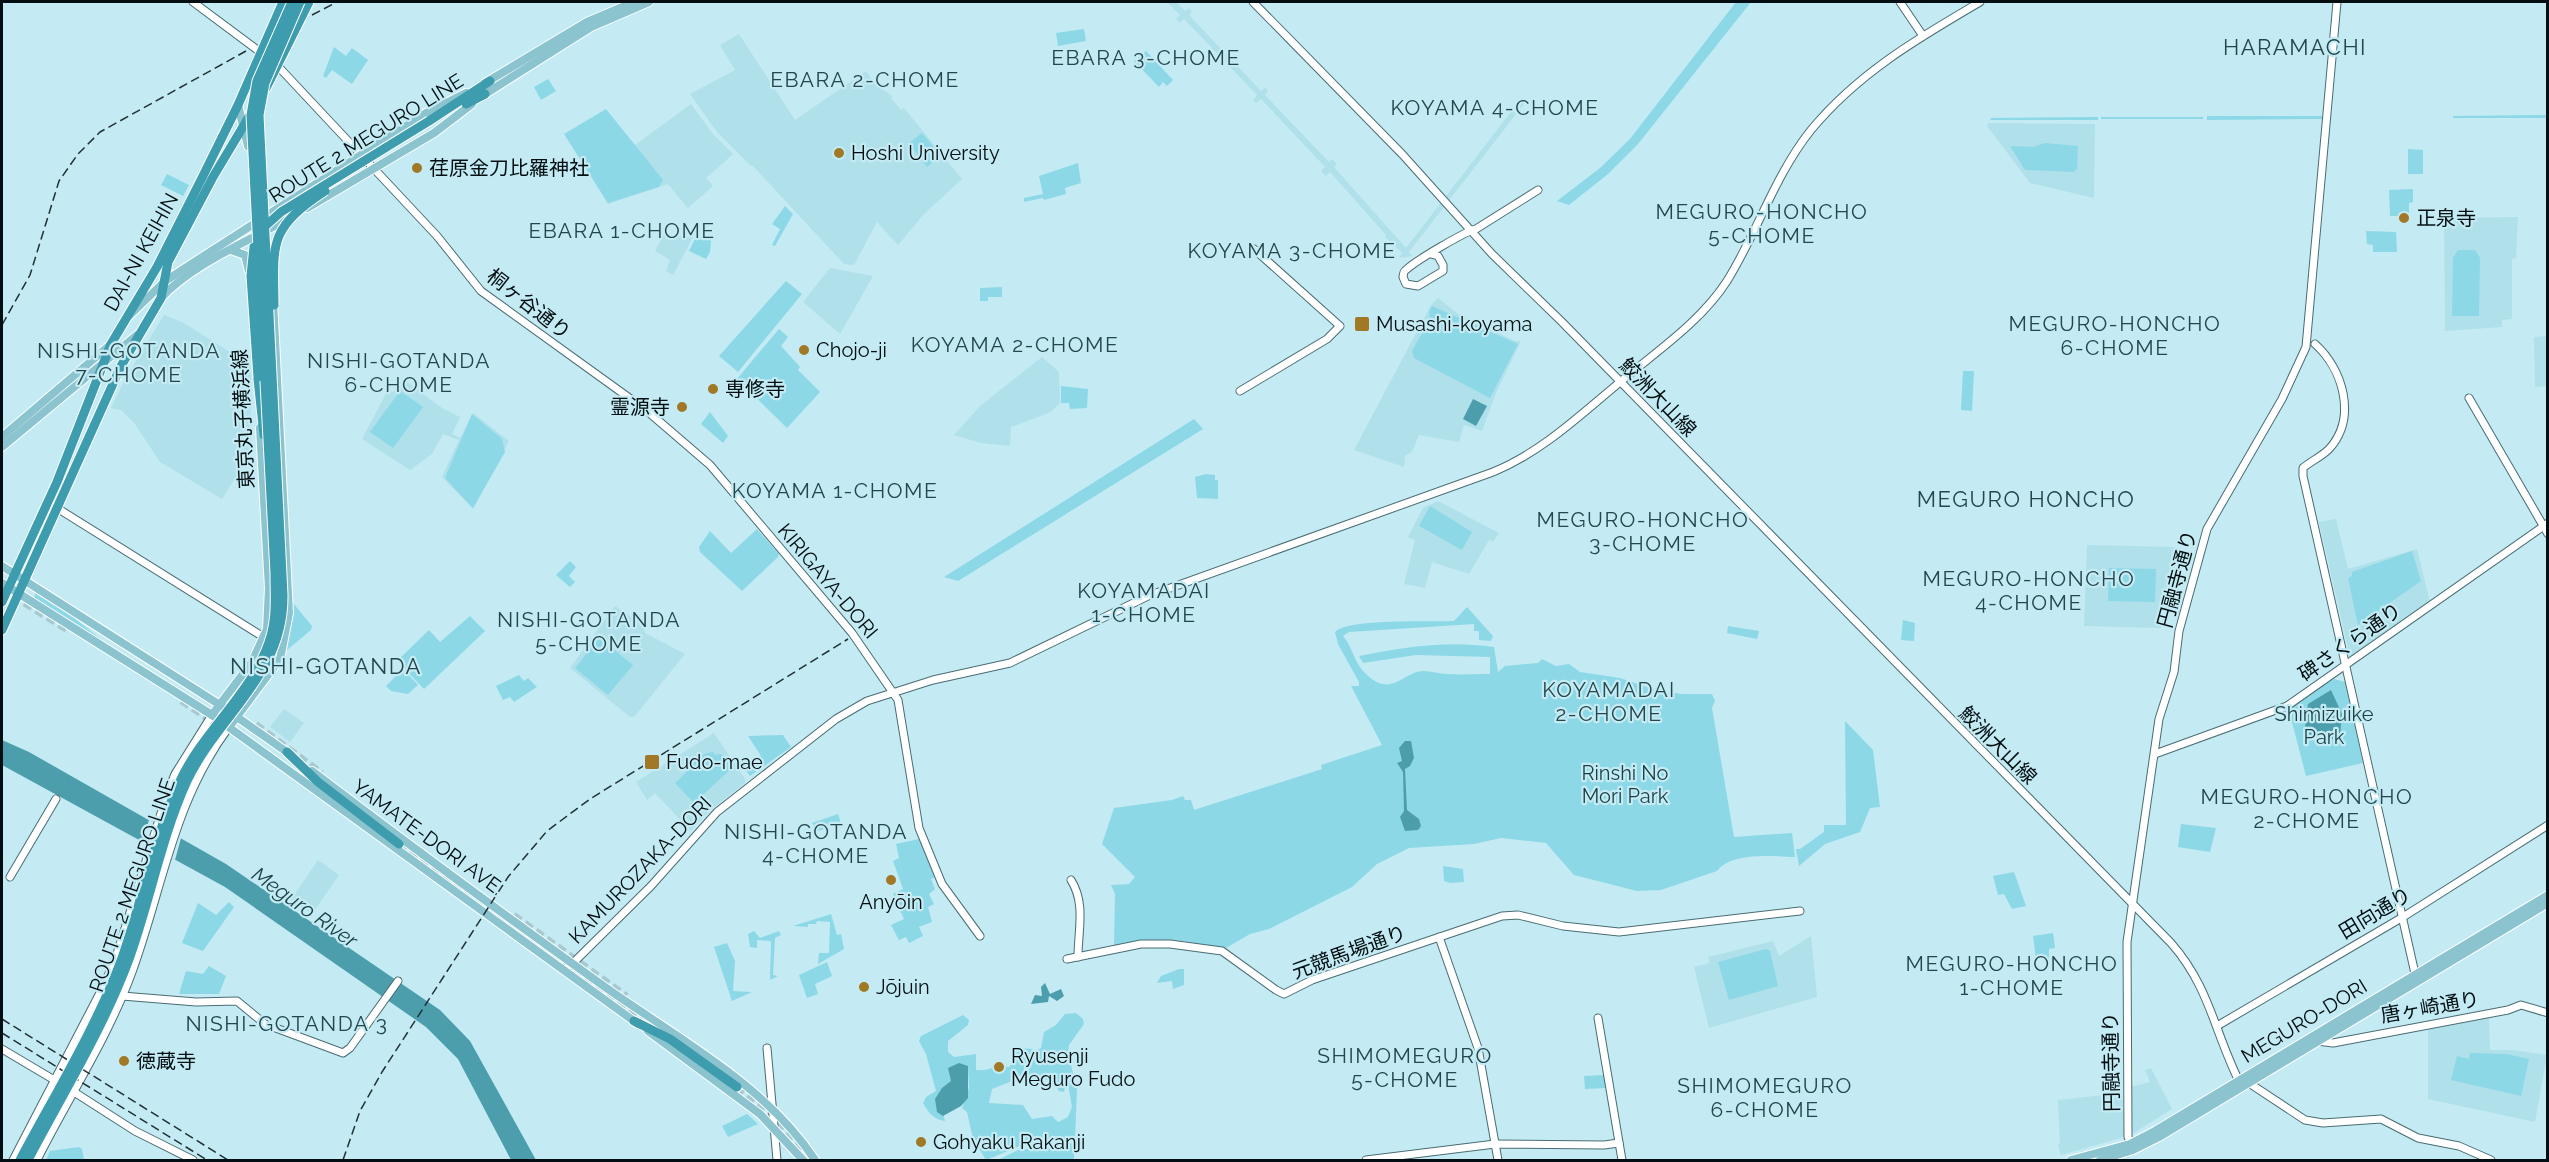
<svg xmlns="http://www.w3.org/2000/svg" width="2549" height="1162" viewBox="0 0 2549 1162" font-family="Raleway,'Noto Sans JP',sans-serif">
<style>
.built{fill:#b0e0ea}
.green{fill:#8cd8e7;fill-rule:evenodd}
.water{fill:#4d9ead}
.pier{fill:#c4ebf3}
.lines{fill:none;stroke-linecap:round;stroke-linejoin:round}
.highway-tunnel{stroke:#a7cad1;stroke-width:9;stroke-dasharray:9 4.5;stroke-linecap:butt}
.secondary-casing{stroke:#496c73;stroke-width:9}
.primary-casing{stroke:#fff;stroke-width:10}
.highway-casing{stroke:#fff;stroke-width:11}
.secondary{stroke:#fff;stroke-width:7}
.primary{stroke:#8bc4ce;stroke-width:8}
.highway{stroke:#3d9cad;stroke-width:9}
.rail{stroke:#213135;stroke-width:1.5;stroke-dasharray:9 4.5;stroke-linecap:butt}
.highway-bridge-casing{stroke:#fff;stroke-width:11;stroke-linecap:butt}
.highway-bridge{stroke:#3d9cad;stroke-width:9}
.poi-dot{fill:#a07826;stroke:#c4ebf3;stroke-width:2}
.labels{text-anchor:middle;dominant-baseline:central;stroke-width:4.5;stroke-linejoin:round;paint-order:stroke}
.street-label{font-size:20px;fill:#020e11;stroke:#c4ebf3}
.poi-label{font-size:20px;fill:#020e11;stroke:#c4ebf3;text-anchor:start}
.park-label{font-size:20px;fill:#193f46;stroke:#c4ebf3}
.neighbourhood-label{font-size:21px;letter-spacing:1.5px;fill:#24464d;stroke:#c4ebf3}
.water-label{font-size:21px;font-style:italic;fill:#1c4249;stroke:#c4ebf3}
.quarter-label{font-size:22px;letter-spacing:1.5px;fill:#24464d;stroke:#c4ebf3}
</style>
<rect width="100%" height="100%" fill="#c4ebf3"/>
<g class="built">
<polygon points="1167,2 1176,2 1185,11 1189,8 1192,12 1189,15 1261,91 1265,87 1268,91 1265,95 1329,162 1332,159 1337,164 1334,167 1406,248 1520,100 1524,104 1409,252 1412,256 1399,258 1402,253 1385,237 1386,235 1330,172 1326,176 1321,171 1325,167 1261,99 1256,103 1253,100 1257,95 1184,19 1180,23 1176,19 1180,15"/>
<polygon points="739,34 795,120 866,71 875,84 892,96 891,98 901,110 904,108 962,179 924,214 898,245 877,222 854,265 844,264 753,166 750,165 717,132 690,94 735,70 720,45"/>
<polygon points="691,104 713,134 733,154 706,178 713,186 688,208 668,184 608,204 573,147 615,122 635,145"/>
<polygon points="1988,123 2095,124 2094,198 2030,183 1987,126"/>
<polygon points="2518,217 2516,258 2512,259 2512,319 2502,320 2502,327 2445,331 2444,221 2446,218"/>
<polygon points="663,236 693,237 673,275 666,271 670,260 655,251"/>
<polygon points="830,268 873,276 840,334 803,302"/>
<polygon points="1438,298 1458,314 1515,341 1521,341 1496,393 1482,431 1464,425 1459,442 1419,435 1412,452 1405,456 1404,467 1354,450 1431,305"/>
<polygon points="164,315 182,322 251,365 250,454 222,499 160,462 135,424 121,410 111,408 125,379"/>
<polygon points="2547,336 2547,386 2535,387 2534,337"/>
<polygon points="1042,357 1059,372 1060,403 1051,412 1011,427 1010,446 981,443 954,435 980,406"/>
<polygon points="403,379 442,408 460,417 452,434 460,438 473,413 509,441 473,509 442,477 459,440 443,434 432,454 410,470 362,439 388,390 393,392"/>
<polygon points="1438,501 1499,533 1493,542 1489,540 1469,574 1432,562 1425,588 1404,584 1415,540 1408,537 1423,508"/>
<polygon points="2336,519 2348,569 2417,549 2430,602 2350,657 2319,522"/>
<polygon points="2087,545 2175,547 2175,571 2171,593 2166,592 2162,601 2161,628 2084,626"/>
<polygon points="615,606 643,625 645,633 685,654 634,717 630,717 570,668"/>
<polygon points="284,709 304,723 290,742 270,727"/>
<polygon points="714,733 745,779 745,783 709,811 691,831 655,793 647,800 636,782"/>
<polygon points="318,860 339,875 312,914 291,900"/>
<polygon points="1811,936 1817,997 1709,1028 1694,967 1710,963 1708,957 1773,941 1779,956"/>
<polygon points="2489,1017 2490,1050 2513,1050 2547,1055 2535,1122 2428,1099 2428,1028"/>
<polygon points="2151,1068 2172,1109 2134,1133 2130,1130 2130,1087 2150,1082 2145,1070"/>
<polygon points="2122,1093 2124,1135 2121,1138 2061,1155 2058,1145 2060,1143 2058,1100"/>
</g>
<g class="green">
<polygon points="1736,2 1751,2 1638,144 1608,174 1569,205 1557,201 1600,168 1630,139"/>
<polygon points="1084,29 1086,41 1058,46 1056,33"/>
<polygon points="334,47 346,56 352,48 368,60 352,84 332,70 326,78 323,76"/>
<polygon points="1146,51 1173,80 1167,86 1163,82 1159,87 1134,61"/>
<polygon points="548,79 556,91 541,100 534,87"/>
<polygon points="606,109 663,180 659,187 608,203 564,134"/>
<polygon points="2547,115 2547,118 2453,118 2453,116"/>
<polygon points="2207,116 2326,116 2326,119 2207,120"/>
<polygon points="2098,117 2098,120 1991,120 1990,118"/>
<rect x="2101" y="117" width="102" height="2"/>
<polygon points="922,133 941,156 927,167 909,143"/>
<polygon points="2045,143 2078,146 2077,169 2073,172 2025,170 2010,146 2033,147"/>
<polygon points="2408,149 2423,150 2423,174 2408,174"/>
<polygon points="1078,163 1081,183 1065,188 1066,194 1044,200 1043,198 1024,202 1024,198 1043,194 1039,176"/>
<polygon points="167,174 189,185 183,196 161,185"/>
<polygon points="2413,189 2413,202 2409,203 2409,216 2390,216 2389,190"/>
<polygon points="785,206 793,214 775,246 772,245 780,229 772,224"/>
<polygon points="2366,231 2396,232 2397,252 2373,252 2373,245 2367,244"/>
<polygon points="695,239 711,240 710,252 706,259 689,251"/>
<polygon points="2458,250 2475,250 2480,258 2479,316 2452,316 2453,258"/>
<polygon points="786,281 802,294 738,372 719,356"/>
<polygon points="1002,287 1002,297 988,297 988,301 980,301 980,288"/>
<polygon points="1432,306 1518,344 1490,398 1414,358 1412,351 1430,319 1429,312"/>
<polygon points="779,329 788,337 781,346 800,367 798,370 820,392 787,428 737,379"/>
<polygon points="1963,371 1974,371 1972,411 1961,410"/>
<polygon points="1061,386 1088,389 1087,408 1070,409 1069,403 1061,403"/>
<polygon points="400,391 423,407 393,448 370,432"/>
<polygon points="710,412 728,436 723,443 701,424"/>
<polygon points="472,414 502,439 505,452 473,508 445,478"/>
<polygon points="1194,419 1203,429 958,581 944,577"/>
<polygon points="1206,474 1215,475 1215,480 1218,480 1218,499 1197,498 1195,477"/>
<polygon points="1430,506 1472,532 1462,550 1419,526"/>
<polygon points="757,529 779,554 778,557 742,591 700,552 699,547 710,531 731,553"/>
<polygon points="2412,551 2421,581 2358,625 2348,578 2352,576 2352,572"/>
<polygon points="570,561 576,567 569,576 575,582 570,587 556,575"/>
<polygon points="2109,568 2156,569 2155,602 2108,601"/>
<polygon points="36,592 68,613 108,645 34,598"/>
<polygon points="293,603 312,626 311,630 287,650"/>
<path d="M1467,607L1493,636L1491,641L1479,640V631H1474V624L1349,632L1343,636C1353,648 1354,662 1364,672C1391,700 1402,672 1423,671C1431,671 1439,674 1447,674C1461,675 1475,674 1490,674V657L1416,655L1363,663L1359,656C1404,647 1448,640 1494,647L1498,672L1505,666L1538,663L1542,659L1556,666L1569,664L1580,672L1620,678L1656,690L1682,694H1712L1715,701L1712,708L1734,837L1792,833L1795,857C1773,856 1731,852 1717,871L1661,890L1637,891L1574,875L1546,843L1501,838L1474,844L1409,848L1377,864L1352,887L1269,929L1250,934L1226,948L1175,940L1143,941L1114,946L1115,894L1111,885L1129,884L1135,877L1102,844L1114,808L1172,800L1183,796L1185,800H1191L1194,810L1322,769L1321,765L1382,745L1351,686H1359V682L1338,644L1335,632C1347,618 1432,622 1454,621Z"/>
<polygon points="470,616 485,631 424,689 397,661 429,630 440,642"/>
<polygon points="1903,620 1915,623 1914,641 1901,640"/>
<polygon points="1728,626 1759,631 1757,639 1727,633"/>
<polygon points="599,638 633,665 608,695 575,668"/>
<polygon points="403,669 418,685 408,694 391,691 386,686"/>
<polygon points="519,675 524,681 528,678 537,687 514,702 510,697 503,700 496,686"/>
<polygon points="2334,679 2345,682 2363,763 2306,776 2288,707"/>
<polygon points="1845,721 1873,750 1880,807 1870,808 1860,832 1825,844 1799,866 1796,849 1800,849 1824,832 1824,825 1846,825"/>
<polygon points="783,735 791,747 750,776 745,769 761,756 748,736"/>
<path d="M713,752L715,755L721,754L732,768L694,803L675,783C689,773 695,753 713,752Z"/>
<polygon points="838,814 841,823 818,831 812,823"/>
<polygon points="2181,824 2216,828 2210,852 2178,847"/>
<polygon points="919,839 935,877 931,879 935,889 929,894 934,904 928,907 932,922 919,927 923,936 909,943 906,937 899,940 891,925 904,919 893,894 903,889 893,861 899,858 896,844"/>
<polygon points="1443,866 1463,869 1464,882 1450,883 1444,881"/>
<polygon points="2014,872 2026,906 2012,909 2004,894 1998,895 1993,876"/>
<polygon points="229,902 234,907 203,951 182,943 198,903 216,915"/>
<polygon points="831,914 837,935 841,934 844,949 818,964 819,953 829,953 830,922 817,921 816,924 808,924 808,927 793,926"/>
<polygon points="754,931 760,938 779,931 781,935 775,938 773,975 778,976 770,980 771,941 757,940 757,948 750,947 748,934"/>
<polygon points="2053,933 2055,948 2049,949 2049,958 2036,959 2033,936"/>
<polygon points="727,943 735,961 733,991 752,992 732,1001 714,947"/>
<polygon points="1766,949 1770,951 1778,986 1729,1000 1718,962"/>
<polygon points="827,962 832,976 815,984 818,994 807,998 799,975"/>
<polygon points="209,966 226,976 219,994 179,994 186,971 203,974"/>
<polygon points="1179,969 1184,969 1184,985 1173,989 1172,981 1157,983 1161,976"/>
<path d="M1076,1013L1083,1019L1084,1024L1069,1045L1068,1053L1077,1089L1075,1139L1022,1145L986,1160L973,1139L967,1112L962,1108L969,1088L968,1066H964L966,1082L942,1111L945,1121C934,1120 928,1112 923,1103L926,1097L936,1091L926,1054L919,1041L921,1036L963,1015L969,1020L968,1025L948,1041V1052L954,1057L976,1054V1070C988,1072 996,1064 1009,1067L1014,1060L1013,1055C1021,1049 1027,1046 1036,1051L1041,1048L1044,1032L1056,1025L1065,1014ZM1032,1077C1046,1080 1052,1078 1059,1091L1064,1092L1067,1078L1072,1107L1068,1117L1058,1122L1052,1116L1032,1119L1023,1105L989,1103L992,1089L1012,1081Z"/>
<polygon points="2470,1053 2507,1054 2529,1059 2521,1096 2451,1080 2457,1056 2469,1059"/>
<polygon points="1604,1075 1607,1088 1585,1089 1584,1076"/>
<polygon points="747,1114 758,1124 728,1137 722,1126"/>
<polygon points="1074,1143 1074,1160 998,1160 1018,1150"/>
<polygon points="79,1147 82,1149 84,1160 46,1160 50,1151"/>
</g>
<g class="water">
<polygon points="1473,399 1487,406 1476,426 1463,419"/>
<polygon points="2331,690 2342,714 2340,736 2336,739 2309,737 2305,728 2308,704"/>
<polygon points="2,740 29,752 226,864 440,1010 470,1041 536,1160 511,1160 458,1059 426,1027 225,887 2,765"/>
<polygon points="1405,741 1411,741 1414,758 1410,766 1405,769 1407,810 1419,819 1421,826 1418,830 1405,831 1400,817 1404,811 1403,772 1397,763 1402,761 1399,748"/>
<polygon points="1045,983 1050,994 1061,989 1064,996 1057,1001 1049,996 1048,1002 1031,1004 1035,995 1042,996 1041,987"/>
<polygon points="959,1063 968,1066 968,1098 961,1106 943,1116 937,1112 935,1099 942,1088 951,1081 948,1068"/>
</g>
<polygon class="pier" points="149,820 181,838 175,860 142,843"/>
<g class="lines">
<g class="highway-tunnel">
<polyline points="2,588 68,629"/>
<polyline points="182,700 215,722"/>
<polyline points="255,725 321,774"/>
<polyline points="399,844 644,1023"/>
<polyline points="513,916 626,997"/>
<polyline points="737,1087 778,1123 809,1160"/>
</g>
<defs>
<g id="secondary">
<polyline points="193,2 263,54"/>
<path d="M1253,2L1402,154L1492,254L1562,322L2171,943C2209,986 2214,1030 2238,1079L2249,1083L2305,1120L2323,1123L2381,1119L2418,1138L2459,1146L2491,1160"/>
<polyline points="1900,2 1923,36"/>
<polyline points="274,62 437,236 481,291 646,410 710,465 852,633 898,700 919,828 942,884 980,936"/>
<path d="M1431,254L1438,256L1443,265V271L1418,286L1406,284L1403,277C1404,272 1403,272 1407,269C1417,260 1464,232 1476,229L1538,190"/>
<path d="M2315,344C2343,369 2357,417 2330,448C2323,456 2311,461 2303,468V476L2416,978"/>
<polyline points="1240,391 1327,339 1340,326 1254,249"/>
<polyline points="2469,398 2548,534"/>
<polyline points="57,508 265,638"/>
<polyline points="2155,754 2287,706 2548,523"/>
<polyline points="10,877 56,799"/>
<path d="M1071,880C1086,904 1078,930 1078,957"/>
<polyline points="1439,937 1478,1048 1498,1160"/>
<polyline points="1067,959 1141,944 1170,944 1222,951 1276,990 1284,994 1312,980 1502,916 1518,915 1563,926 1619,932 1800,911"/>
<path d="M563,969L569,967L651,886L717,812L836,719L867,701L933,680L1010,663L1148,596L1493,472C1544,451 1582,413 1625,378C1660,349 1702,320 1727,281C1757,233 1775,175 1811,130C1858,73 1917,39 1980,2"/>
<polyline points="122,996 196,1002 237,1001 265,1024 343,1053 350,1048 398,981"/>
<polyline points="1598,1018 1622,1160"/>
<polyline points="2217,1026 2403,917 2548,825"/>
<polyline points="2317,1041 2333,1043 2508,1010 2521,1005 2548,1013"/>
<polyline points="767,1048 777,1160"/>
<polyline points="2,1049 56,1081"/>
<polyline points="71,1090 135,1131 193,1160"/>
<polyline points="2132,1147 2128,1137 2127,942 2159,719 2174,672 2179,631 2207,529 2282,399 2306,347 2337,2"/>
<polyline points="13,1160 104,985 116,957 167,794 175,774 212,715"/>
<path d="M37,1160C68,1098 108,1038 132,972C163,887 173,802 229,727"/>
<polyline points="1366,1160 1495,1144 1604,1145 1619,1143"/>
</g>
<g id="primary">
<polyline points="485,83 587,22 634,2"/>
<polyline points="482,96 591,27 649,2"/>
<polyline points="238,105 248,146"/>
<polyline points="307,208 434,133 472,104"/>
<polyline points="231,250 245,255 249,271"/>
<path d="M161,298C192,264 249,241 289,218"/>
<polyline points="130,315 164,282 182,270 426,113 466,93"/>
<polyline points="2,437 110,345"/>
<polyline points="2,447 137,335"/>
<polyline points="2,566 220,705 291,755"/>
<polyline points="2,583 212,715 638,1024"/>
<polyline points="212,715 252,662 267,629 269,588 260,428"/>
<polyline points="229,727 280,659 289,613 273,300"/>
<path d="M312,771C409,845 507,917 605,987C677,1038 766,1085 815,1160"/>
<polyline points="648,1031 760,1114 803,1160"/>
<polyline points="2071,1160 2130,1144 2155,1131 2548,895"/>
<polyline points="2100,1160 2133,1150 2159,1137 2548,903"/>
</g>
<g id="highway">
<polyline points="266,88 309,2"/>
<polyline points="466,104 485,94"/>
<polyline points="429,121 490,81"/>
<polyline points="258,379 264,435"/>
<polyline points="2,602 57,482 111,344 157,267 203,176 238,105 283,2"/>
<polyline points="2,630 121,366 161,298 168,262 213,177 253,110"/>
<polyline points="287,752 318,782 399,844"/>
<polyline points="634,1021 670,1039 737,1087"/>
</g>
</defs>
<use href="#secondary" class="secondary-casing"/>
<use href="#primary" class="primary-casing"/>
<use href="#highway" class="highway-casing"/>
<use href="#secondary" class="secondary"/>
<use href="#primary" class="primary"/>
<use href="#highway" class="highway"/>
<g class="rail">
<polyline points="312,15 337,2"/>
<polyline points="2,325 30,275 59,181 78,154 100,132 246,51"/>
<polyline points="2,1019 228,1160"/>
<polyline points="2,1033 207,1160"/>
<polyline points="343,1160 360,1111 382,1072 508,877 547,831 590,799 848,639"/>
</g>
<defs>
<g id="highway-bridge">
<polyline points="262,229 281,212 429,121"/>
<polyline points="254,247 251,276 258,377"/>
<path d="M274,305C273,242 269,228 325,191"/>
<path d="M20,1160C55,1094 96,1028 122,958C143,899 154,834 182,777C206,728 256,689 271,636C277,615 275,594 275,573L251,115L257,81L292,2"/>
<path d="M28,1160C62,1095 102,1031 128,962C150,902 161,838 187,781C219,714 284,675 283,595L259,115L265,83L300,2"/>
</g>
</defs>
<use href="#highway-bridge" class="highway-bridge-casing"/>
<use href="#highway-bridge" class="highway-bridge"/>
</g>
<g class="poi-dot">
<circle cx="839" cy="153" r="6"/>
<circle cx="417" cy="168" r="6"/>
<circle cx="2404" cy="218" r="6"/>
<rect x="1354" y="316" width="16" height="16" rx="3"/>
<circle cx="804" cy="350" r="6"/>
<circle cx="713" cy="389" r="6"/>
<circle cx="682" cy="407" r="6"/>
<rect x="644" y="754" width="16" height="16" rx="3"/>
<circle cx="891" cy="880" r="6"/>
<circle cx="864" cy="987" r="6"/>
<circle cx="124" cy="1061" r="6"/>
<circle cx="999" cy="1067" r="6"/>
<circle cx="921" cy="1142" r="6"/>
</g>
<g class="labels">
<g class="street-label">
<text transform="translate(366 138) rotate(-32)">ROUTE 2 MEGURO LINE</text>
<text transform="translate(141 252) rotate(-61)">DAI-NI KEIHIN</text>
<text transform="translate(529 304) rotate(38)">桐ヶ谷通り</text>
<text transform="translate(1658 397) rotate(46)">鮫洲大山線</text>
<text transform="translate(243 419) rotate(-93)">東京丸子横浜線</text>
<text transform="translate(2177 579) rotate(-75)">円融寺通り</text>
<text transform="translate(828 581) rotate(50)">KIRIGAYA-DORI</text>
<text transform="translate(2350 642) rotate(-35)">碑さくら通り</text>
<text transform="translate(1998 745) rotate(45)">鮫洲大山線</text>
<text transform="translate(428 837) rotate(36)">YAMATE-DORI AVE.</text>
<text transform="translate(640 870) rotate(-46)">KAMUROZAKA-DORI</text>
<text transform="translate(132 885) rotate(-71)">ROUTE 2 MEGURO LINE</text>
<text transform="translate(2375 913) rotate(-31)">田向通り</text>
<text transform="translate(1349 952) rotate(-20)">元競馬場通り</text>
<text transform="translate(2430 1007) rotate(-10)">唐ヶ崎通り</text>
<text transform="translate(2304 1021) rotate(-31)">MEGURO-DORI</text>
<text transform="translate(2111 1062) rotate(-91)">円融寺通り</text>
</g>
<g class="poi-label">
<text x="851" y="153">Hoshi University</text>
<text x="429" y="168">荏原金刀比羅神社</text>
<text x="2416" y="218">正泉寺</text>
<text x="1376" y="324">Musashi-koyama</text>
<text x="816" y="350">Chojo-ji</text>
<text x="725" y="389">専修寺</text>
<text x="670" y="407" text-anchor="end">霊源寺</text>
<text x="666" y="762">Fudo-mae</text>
<text x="891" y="902" text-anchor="middle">Anyōin</text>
<text x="876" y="987">Jōjuin</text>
<text x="1011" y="1056">Ryusenji<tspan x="1011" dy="23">Meguro Fudo</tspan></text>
<text x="136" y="1061">徳蔵寺</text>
<text x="933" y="1142">Gohyaku Rakanji</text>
</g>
<g class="park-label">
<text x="2324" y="714">Shimizuike<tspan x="2324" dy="23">Park</tspan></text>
<text x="1625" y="773">Rinshi No<tspan x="1625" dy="23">Mori Park</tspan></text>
</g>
<g class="neighbourhood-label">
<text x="1146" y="57">EBARA 3-CHOME</text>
<text x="865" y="79">EBARA 2-CHOME</text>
<text x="1495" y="107">KOYAMA 4-CHOME</text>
<text x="1762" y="211">MEGURO-HONCHO<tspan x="1762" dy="24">5-CHOME</tspan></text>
<text x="622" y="230">EBARA 1-CHOME</text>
<text x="1292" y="250">KOYAMA 3-CHOME</text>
<text x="2115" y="323">MEGURO-HONCHO<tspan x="2115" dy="24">6-CHOME</tspan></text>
<text x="1015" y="344">KOYAMA 2-CHOME</text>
<text x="129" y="350">NISHI-GOTANDA<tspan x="129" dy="24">7-CHOME</tspan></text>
<text x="399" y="360">NISHI-GOTANDA<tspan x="399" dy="24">6-CHOME</tspan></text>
<text x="835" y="490">KOYAMA 1-CHOME</text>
<text x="1643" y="519">MEGURO-HONCHO<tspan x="1643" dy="24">3-CHOME</tspan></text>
<text x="2029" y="578">MEGURO-HONCHO<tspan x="2029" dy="24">4-CHOME</tspan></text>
<text x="1144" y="590">KOYAMADAI<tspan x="1144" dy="24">1-CHOME</tspan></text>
<text x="589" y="619">NISHI-GOTANDA<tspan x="589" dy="24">5-CHOME</tspan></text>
<text x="1609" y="689">KOYAMADAI<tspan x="1609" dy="24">2-CHOME</tspan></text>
<text x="2307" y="796">MEGURO-HONCHO<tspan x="2307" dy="24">2-CHOME</tspan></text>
<text x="816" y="831">NISHI-GOTANDA<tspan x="816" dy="24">4-CHOME</tspan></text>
<text x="2012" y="963">MEGURO-HONCHO<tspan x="2012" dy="24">1-CHOME</tspan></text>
<text x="287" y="1023">NISHI-GOTANDA 3</text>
<text x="1405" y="1055">SHIMOMEGURO<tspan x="1405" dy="24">5-CHOME</tspan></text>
<text x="1765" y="1085">SHIMOMEGURO<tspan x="1765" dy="24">6-CHOME</tspan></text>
</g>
<g class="water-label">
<text transform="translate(305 907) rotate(35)">Meguro River</text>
</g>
<g class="quarter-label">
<text x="2295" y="47">HARAMACHI</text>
<text x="2026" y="499">MEGURO HONCHO</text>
<text x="326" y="666">NISHI-GOTANDA</text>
</g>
</g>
<rect width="2549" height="1162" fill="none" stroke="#020e11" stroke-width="6"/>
</svg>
